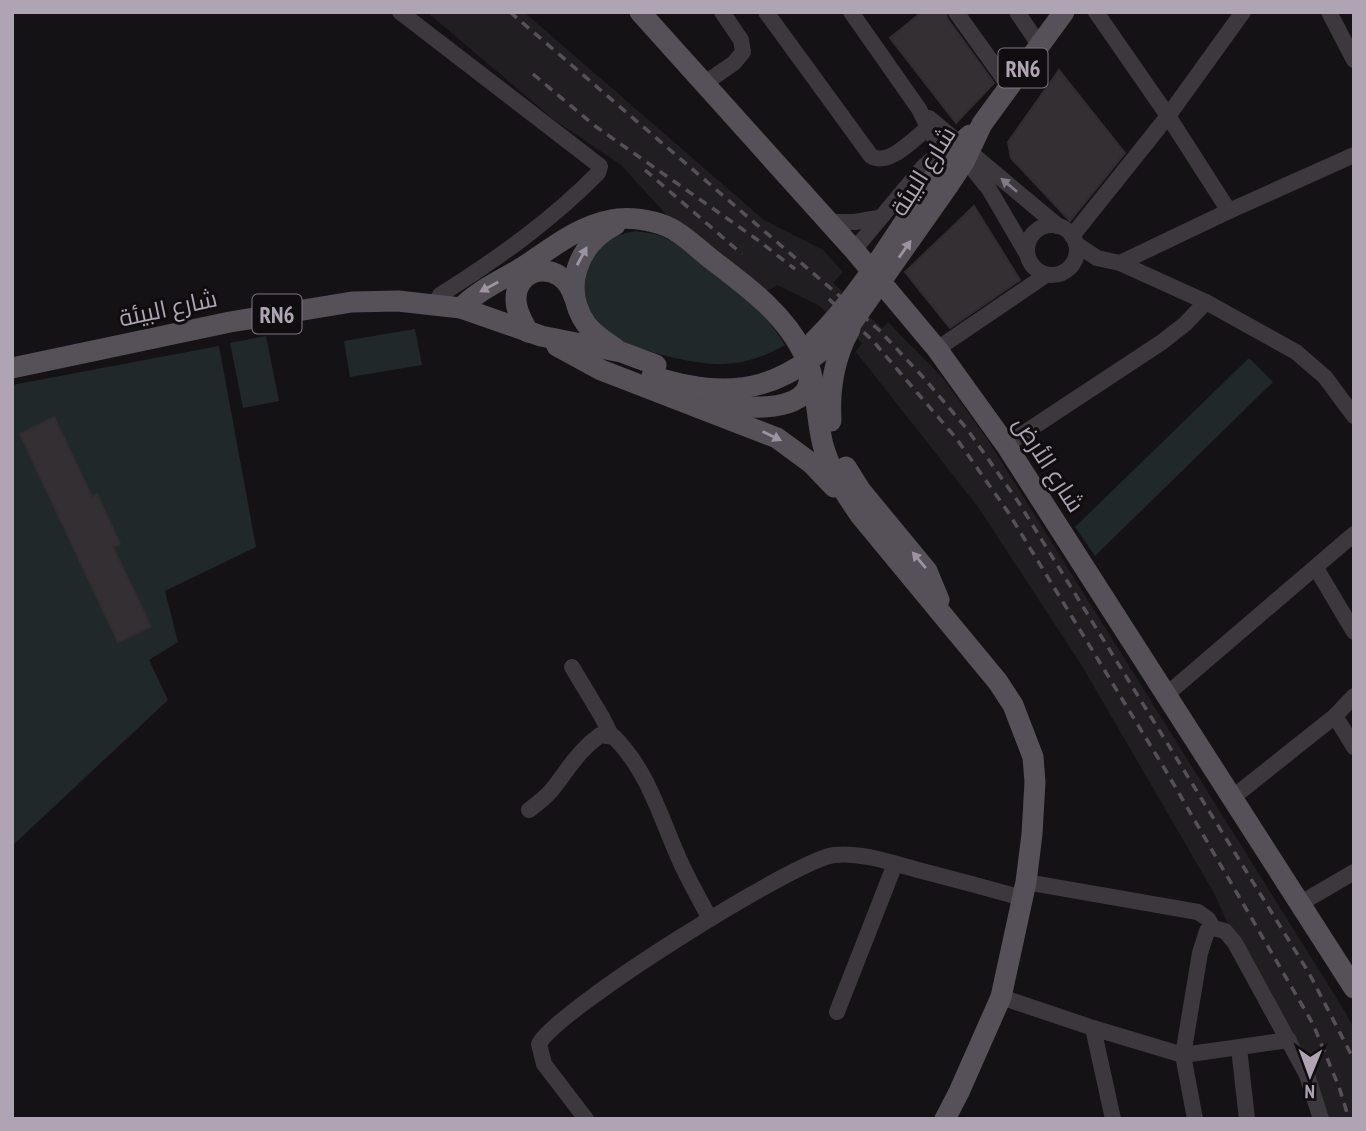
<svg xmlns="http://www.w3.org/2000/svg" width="1366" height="1131" viewBox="0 0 1366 1131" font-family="'PT Sans Narrow',Cairo,sans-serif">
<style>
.built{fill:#211e21}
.green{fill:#212829}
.building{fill:#332f33;stroke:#302c30;stroke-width:2}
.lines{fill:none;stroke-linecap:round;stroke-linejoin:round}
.minor{stroke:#3d383e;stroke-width:16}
.major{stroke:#565058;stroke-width:21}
.rail{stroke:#565058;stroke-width:3.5;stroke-dasharray:9 7;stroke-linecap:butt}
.major-bridge{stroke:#565058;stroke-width:21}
.oneway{fill:#817985}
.oneway2{fill:#9d93a2}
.labels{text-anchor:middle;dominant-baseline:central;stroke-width:6;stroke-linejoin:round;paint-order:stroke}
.shield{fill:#0f0d0f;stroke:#7f7782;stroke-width:2}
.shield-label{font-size:23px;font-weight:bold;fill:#afa4b4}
.street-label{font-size:24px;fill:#afa4b4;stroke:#0f0d0f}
</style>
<rect width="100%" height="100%" fill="#141214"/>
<polygon class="built" points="427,12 524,12 764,220 823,250 843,272 833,283 882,328 888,322 942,377 986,437 1344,1010 1354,1029 1354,1119 1327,1119 1235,940 1214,893 1082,666 978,507 856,352 862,343 818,305 777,285 764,292 675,224 621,165 553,119"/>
<g class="green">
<path d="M636,231C645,233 655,233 663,237C707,257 760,304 785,345C766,356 747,363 724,364C699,366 626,349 606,333C585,316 575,286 591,262C605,240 610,236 636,231Z"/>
<polygon points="415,329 422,365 350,377 344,341"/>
<polygon points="266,336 279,401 243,408 230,343"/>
<polygon points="219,346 256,547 165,591 178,642 149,660 168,700 12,846 12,385"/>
<polygon points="1249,358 1273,382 1095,556 1075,527"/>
</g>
<g class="building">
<polygon points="922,12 946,12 947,18 994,83 956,123 890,38"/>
<polygon points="1059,70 1125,153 1070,221 1011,158 1008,142"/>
<polygon points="974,206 1020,280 950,328 905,272"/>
<polygon points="54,417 92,497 97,494 120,544 113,547 151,627 118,642 20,434"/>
</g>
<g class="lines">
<g class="minor">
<path d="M400,12L600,166L598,173C551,221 497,259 440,295L435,304"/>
<path d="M766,12L871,156C889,167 913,139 928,128"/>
<polyline points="851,12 919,109 932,135 939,143 972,168 989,189 1027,254"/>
<polyline points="956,12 1009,86"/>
<polyline points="1017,12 1040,46"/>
<polyline points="1096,12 1168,116 1229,211"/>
<polyline points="1329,12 1354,60"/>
<polyline points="705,83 734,63 743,52 741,40 722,12"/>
<polyline points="929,118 1058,226"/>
<polyline points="828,222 855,222 878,218"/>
<circle cx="1052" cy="250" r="25"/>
<polyline points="1072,236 1168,116 1243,12"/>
<polyline points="1076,244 1097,258 1120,263 1206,302 1296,352 1325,377 1354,416"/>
<polyline points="854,250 923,167 952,142"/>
<polyline points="1120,263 1229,211 1354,155"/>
<polyline points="937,349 1046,275"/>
<polyline points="1006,445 1162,342 1185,324 1206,302"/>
<polyline points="1316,568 1354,632"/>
<polyline points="572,667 602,717 611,735"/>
<polyline points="1166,695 1354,534"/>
<polyline points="1335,716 1354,747"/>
<polyline points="1232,798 1335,716 1354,696"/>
<path d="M529,810C537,804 545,798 551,791C568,770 577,752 600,735L614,737C649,772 660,817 680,861C689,881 700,900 710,919"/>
<polyline points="1026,882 1198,912 1208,919 1213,928"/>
<polyline points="1301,903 1354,872"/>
<polyline points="1001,997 1093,1028 1183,1055 1289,1040"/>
<polyline points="837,1012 895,864"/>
<polyline points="1093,1028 1113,1119"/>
<polyline points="1239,1048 1247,1119"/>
<path d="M586,1119L544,1064L539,1044C556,1010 795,860 834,855C862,852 892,863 918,870C953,879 987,888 1022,898"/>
<polyline points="1195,1119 1183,1055 1200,953 1207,931 1213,928 1225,931 1235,943 1307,1075 1321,1119"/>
</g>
<g class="major">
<polyline points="640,12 854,250 937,349 1006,445 1354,988"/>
<polyline points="935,176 959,145 970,135"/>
<polyline points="948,186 964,162 982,124 1064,12"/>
<path d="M615,225C578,244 561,288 586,324C594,335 605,341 616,349"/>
<path d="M461,308C478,290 502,280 523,267C550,249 578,226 611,220C628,216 653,220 668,227C684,234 697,248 711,259C746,286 783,312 803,352C818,380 815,415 823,445C830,471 845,493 860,515L998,682L1013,705L1033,757L1035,782L1032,834L1026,882L1001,997L959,1092L945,1119"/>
<path d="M528,332C523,322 516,311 516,300C515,266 562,258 574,297"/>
<polyline points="557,346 601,370 777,438 811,463 834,487"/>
<polyline points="12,368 230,322 352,302 398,301 461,308 541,336 621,352 656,365"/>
<path d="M712,404C736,407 793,414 807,389C809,384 810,378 810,373"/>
<polyline points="846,467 861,491 927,571 939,600"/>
</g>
<g class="rail">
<polyline points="510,12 879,330 923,377 967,429 1019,503 1309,973 1354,1060"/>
<polyline points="533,74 595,126 755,238 795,269"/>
<polyline points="645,170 742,254"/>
<polyline points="829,299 873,341 914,389 956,438 1008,512 1166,771 1313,1024 1339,1087 1349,1119"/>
</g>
<g class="major-bridge">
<path d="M814,341C862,294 897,231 935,176"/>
<path d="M652,376C739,405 791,386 853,321L948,186"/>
<path d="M831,421C829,389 834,358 850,329"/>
</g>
</g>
<defs><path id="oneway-solid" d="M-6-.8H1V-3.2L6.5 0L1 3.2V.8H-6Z" transform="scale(1.75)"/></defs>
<use class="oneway" href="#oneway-solid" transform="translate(1009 185) rotate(-140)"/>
<g class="oneway2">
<use href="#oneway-solid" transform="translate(905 249) rotate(-55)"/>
<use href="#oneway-solid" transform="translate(582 256) rotate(-62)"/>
<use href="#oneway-solid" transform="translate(489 287) rotate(152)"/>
<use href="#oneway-solid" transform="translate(772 436) rotate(26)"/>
<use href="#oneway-solid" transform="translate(919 560) rotate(-130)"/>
</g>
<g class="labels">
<g class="shield">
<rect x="998.5" y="48.5" width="49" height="39" rx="5"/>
<rect x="252.5" y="294.5" width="49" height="39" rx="5"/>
</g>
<g class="shield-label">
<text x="1023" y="68">RN6</text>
<text x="277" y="314">RN6</text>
</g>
<g class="street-label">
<text transform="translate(923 171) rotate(-58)">شارع البيئة</text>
<text transform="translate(168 308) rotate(-12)">شارع البيئة</text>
<text transform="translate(1049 464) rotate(57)">شارع الأرض</text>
</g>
</g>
<rect width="1366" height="1131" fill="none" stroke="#afa4b4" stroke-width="28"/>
<g transform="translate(1310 1075) rotate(181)" stroke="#0f0d0f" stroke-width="5" paint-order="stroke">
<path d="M0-5L12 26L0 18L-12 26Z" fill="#afa4b4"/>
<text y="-10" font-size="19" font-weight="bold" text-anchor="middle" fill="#afa4b4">N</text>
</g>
</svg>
